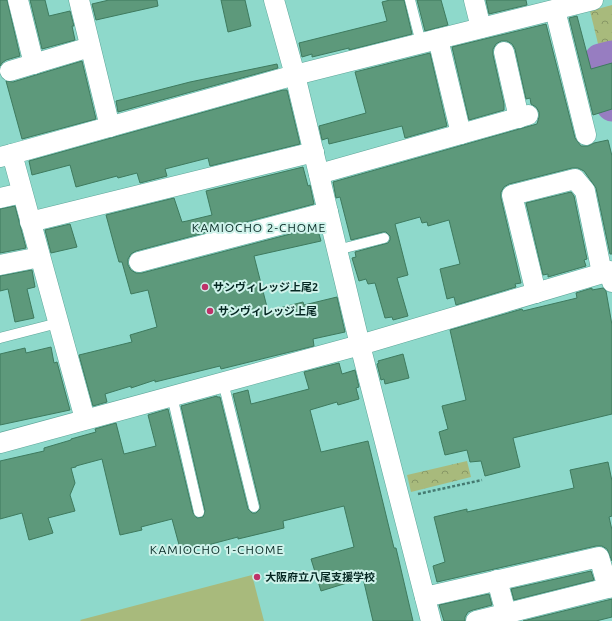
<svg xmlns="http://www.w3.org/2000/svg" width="612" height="621" viewBox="0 0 612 621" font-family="Ubuntu,'Noto Sans JP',sans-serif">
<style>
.grass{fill:#a8ba7c}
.park{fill:url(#park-crowns)}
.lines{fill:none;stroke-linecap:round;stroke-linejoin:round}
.river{stroke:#977dc1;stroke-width:31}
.building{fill:#5d997b;stroke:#3e7a5e}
.service-casing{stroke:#5ca699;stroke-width:11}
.minor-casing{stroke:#5ca699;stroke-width:21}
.path{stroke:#457a71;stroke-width:2.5;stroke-dasharray:3 2;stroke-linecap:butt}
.service{stroke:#fff;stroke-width:10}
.minor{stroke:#fff;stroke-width:20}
.poi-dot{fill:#be3269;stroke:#cef2ea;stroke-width:1.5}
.labels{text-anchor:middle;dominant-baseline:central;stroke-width:4;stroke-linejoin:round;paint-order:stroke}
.poi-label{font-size:11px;font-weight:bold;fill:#052621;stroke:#cef2ea;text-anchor:start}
.neighbourhood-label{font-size:12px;letter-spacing:1px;fill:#052621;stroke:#cef2ea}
</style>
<defs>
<pattern id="park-crowns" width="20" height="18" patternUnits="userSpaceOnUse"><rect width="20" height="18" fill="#a8ba7c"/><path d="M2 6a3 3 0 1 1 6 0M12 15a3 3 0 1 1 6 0" fill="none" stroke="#879765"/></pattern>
</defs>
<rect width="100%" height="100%" fill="#8ed9cb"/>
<polygon class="grass" points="252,575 264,621 81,621 80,620"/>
<g class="park">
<polygon points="612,5 612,53 601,56 590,11"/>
<polygon points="467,461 471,477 411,492 407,475"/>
</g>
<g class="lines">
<polyline class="river" points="612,56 600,59 612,106"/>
</g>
<g class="building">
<polygon points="0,0 7,0 20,56 6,60 2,63 0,66"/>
<polygon points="30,0 45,0 49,16 70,11 74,26 72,26 75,40 42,49"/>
<polygon points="109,0 157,0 158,6 96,20 92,4"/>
<polygon points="221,0 245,0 251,26 228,32"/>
<polygon points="390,0 404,0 412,34 349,50 349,48 312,57 312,54 302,57 299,43 387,21 382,2"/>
<polygon points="417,0 441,0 448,25 425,31"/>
<polygon points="486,0 526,0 527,5 489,14"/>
<polygon points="577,16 591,69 612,63 612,109 593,115 569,18"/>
<polygon points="546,24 575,138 581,146 588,146 594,143 608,140 612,156 612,254 610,254 596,188 584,171 578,168 572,168 509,184 504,187 501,192 501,198 521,283 515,284 516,287 456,305 454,297 447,299 440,269 460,264 449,220 428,226 427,222 422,223 420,217 395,224 408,275 397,278 408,316 393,320 392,317 385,318 375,283 368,284 366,279 359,281 352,258 356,257 355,252 388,243 390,240 390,236 386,232 383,232 351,240 340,197 336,198 333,182 537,124 539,117 539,112 536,107 531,104 530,98 526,99 515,49 512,44 507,41 501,41 496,44 493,49 493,55 504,104 504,110 469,120 452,47"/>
<polygon points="430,53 447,126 405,138 402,126 329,144 328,138 322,140 319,126 366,113 355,72"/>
<polygon points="82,61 96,119 22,139 6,81 13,82"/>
<polygon points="277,64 278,68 118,112 116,101 190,82"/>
<polygon points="283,90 287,90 300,144 210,166 208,158 165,169 167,176 140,183 137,173 118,178 117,176 76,187 70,165 32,175 29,161"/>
<polygon points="303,167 308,186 310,185 314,204 136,251 131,254 128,259 128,265 131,270 136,273 142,273 317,227 321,241 254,256 268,311 303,302 304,305 337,297 345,332 313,339 314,346 298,350 221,369 220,366 155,382 155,380 131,388 131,386 105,394 107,402 93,406 79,355 132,342 130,335 157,327 148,290 131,294 122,262 119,262 115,248 106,215 174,198 182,222 187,221 212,215 206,191"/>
<polygon points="571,192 574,196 587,259 584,260 586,266 548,277 548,274 543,275 526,203"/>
<polygon points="15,206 26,248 0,253 0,209"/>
<polygon points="70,224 77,247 51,253 45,230"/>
<polygon points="32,270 35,287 27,289 34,318 15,322 8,289 0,291 0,276"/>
<polygon points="592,288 592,290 603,288 606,291 612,325 612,414 513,438 520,467 485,476 481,461 470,462 467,450 445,455 439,432 448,429 442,406 466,400 450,330 522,309 523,311 577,298 576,293"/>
<polygon points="51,347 54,363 57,362 70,410 0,425 0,354 25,348 26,353"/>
<polygon points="403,354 409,378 385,384 384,379 381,380 377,364 379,363 378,361"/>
<polygon points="339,363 342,374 355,370 359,387 356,388 359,399 338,405 337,402 310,410 321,452 368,441 394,548 396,548 413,621 373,621 363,578 321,591 311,559 354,547 344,506 283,521 284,528 238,539 238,537 181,552 172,519 141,527 142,530 120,535 102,459 76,466 76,467 71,468 75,483 70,495 75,511 48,518 53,533 29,540 22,513 0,519 0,461 44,451 44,448 71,440 71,439 96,432 95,429 116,423 124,454 156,446 148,415 168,409 193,513 197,518 203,517 205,511 181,406 217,396 217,397 220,397 248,509 252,513 256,513 260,509 260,505 233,394 248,390 251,404 309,389 304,372"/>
<polygon points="608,462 612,481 612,516 609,517 612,530 612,561 607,549 602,546 596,546 437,582 433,566 445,562 434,517 467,509 467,512 574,488 570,470"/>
<polygon points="591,571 594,580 514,600 511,589"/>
<polygon points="489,594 492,605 473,610 468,612 465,617 465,621 444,621 439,605"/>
<polygon points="612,599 612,617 596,621 523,621"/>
</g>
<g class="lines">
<defs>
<g id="service">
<polyline points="410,0 421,43"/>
<polyline points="337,250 384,238"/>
<polyline points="0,338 58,323"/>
<polyline points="223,382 254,507"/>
<polyline points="172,396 199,512"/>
</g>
<g id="minor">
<polyline points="18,0 34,64"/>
<polyline points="79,0 110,127"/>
<polyline points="274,0 295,75 360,345 431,621"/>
<polyline points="474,0 481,28"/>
<polyline points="555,10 586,135"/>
<polyline points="438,39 461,134"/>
<polyline points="504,52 519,118"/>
<polyline points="10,71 90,47"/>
<polyline points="12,154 295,75 593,0"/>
<polyline points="0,157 12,154 85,419"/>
<polyline points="319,174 528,115"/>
<polyline points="0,198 22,193"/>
<polyline points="30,222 314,152"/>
<polyline points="139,262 328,212"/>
<polyline points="0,265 40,257"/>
<polyline points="536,293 512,195 575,179 585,191 602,273"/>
<polyline points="0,443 360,345 610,271 612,282"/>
<polyline points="497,580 506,613"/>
<polyline points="425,597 599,557 608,588"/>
<polyline points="476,621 612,587"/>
</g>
</defs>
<use href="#service" class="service-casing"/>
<use href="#minor" class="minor-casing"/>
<polyline class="path" points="418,494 482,480"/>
<use href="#service" class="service"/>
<use href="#minor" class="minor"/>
</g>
<g class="poi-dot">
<circle cx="205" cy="287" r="4"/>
<circle cx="210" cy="311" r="4"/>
<circle cx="257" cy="577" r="4"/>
</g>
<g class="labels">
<g class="poi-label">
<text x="213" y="287">サンヴィレッジ上尾2</text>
<text x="218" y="311">サンヴィレッジ上尾</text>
<text x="265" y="577">大阪府立八尾支援学校</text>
</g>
<g class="neighbourhood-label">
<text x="259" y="227">KAMIOCHO 2-CHOME</text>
<text x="217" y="549">KAMIOCHO 1-CHOME</text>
</g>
</g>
</svg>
